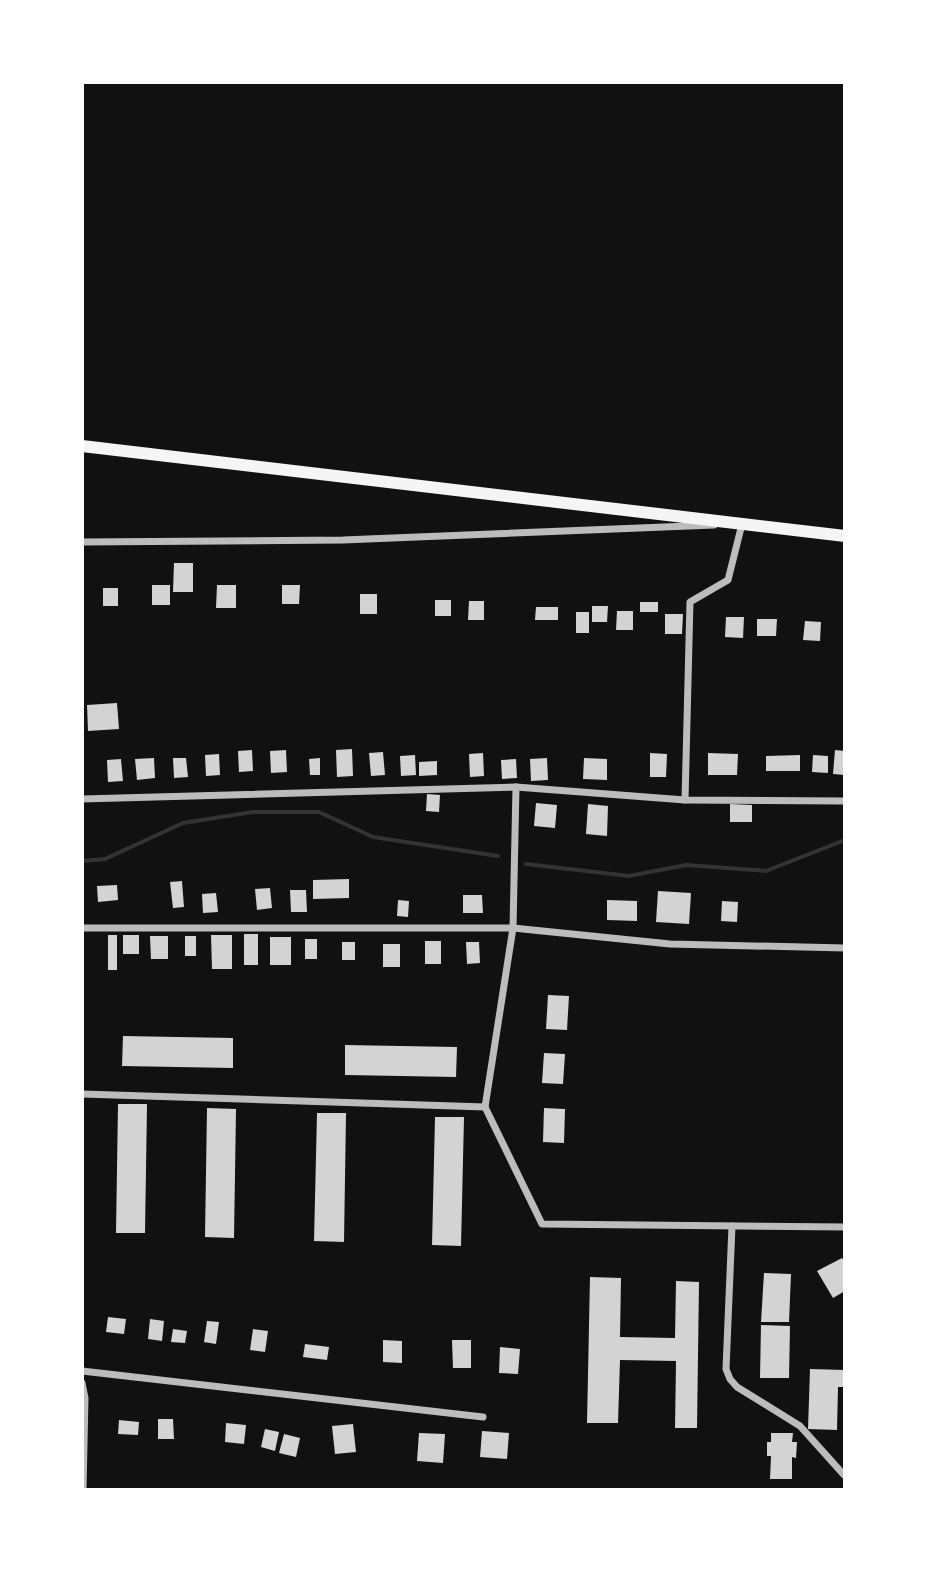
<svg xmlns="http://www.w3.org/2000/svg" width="927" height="1572" viewBox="0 0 927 1572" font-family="Raleway,sans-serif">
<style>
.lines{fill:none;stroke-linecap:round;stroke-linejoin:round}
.stream{stroke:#333;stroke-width:4}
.building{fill:#d3d3d3}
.minor{stroke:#bcbcbc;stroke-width:7}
.trunk{stroke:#f5f5f5;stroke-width:12}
</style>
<rect width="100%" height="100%" fill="#111"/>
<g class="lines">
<g class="stream">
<polyline points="82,861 105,859 183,823 253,812 319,812 373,837 498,856"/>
<polyline points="526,864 629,876 686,865 766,871 845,840"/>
</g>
</g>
<g class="building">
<polygon points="174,563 193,563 193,592 173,592"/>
<rect x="152" y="585" width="18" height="20"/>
<polygon points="217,585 236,585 236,608 216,608"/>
<polygon points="282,585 300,585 299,604 282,604"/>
<rect x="103" y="588" width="15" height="18"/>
<rect x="360" y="594" width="17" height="20"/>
<rect x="435" y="600" width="16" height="16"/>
<polygon points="469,601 484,601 484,620 468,620"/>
<rect x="640" y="602" width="18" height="10"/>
<polygon points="592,606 608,606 607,622 592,622"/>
<polygon points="536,607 558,607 558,620 535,620"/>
<polygon points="617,611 633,611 633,630 616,630"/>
<rect x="576" y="612" width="13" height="21"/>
<polygon points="665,614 683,614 682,634 665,634"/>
<polygon points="726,617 744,617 743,638 725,637"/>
<polygon points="757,619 777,619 776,636 757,636"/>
<polygon points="805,621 821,622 820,641 803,640"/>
<polygon points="117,703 119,729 88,731 87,705"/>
<polygon points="352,749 353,776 337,777 336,750"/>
<polygon points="252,750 253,771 239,772 238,751"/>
<polygon points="286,750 287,772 271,773 270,751"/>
<polygon points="835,750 845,751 845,775 833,774"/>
<polygon points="383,752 385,775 371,776 369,753"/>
<polygon points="483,753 484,776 470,777 469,754"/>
<polygon points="650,753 667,754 666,777 650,777"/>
<polygon points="708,753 738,754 737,775 708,775"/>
<polygon points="219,754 220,775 206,776 205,755"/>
<polygon points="415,755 416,775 401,776 400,756"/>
<polygon points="800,755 800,771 766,771 766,756"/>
<polygon points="813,755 828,756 828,773 812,772"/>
<polygon points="154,758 155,778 137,780 135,759"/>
<polygon points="173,758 186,758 188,777 174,778"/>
<polygon points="320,758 320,775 310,775 309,759"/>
<polygon points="547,758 548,780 531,781 530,759"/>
<polygon points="584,758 607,759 607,780 583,779"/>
<polygon points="121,759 123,781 108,782 107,760"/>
<polygon points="516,759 517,778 502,779 501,760"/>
<polygon points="437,761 437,775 419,776 419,762"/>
<polygon points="427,794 440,795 439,812 426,811"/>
<polygon points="536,803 557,805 555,828 534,826"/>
<polygon points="588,804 608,806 607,836 586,834"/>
<polygon points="730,804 752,805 752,822 730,822"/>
<polygon points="349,879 349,898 313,899 313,880"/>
<polygon points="182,881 184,907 173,908 170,882"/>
<polygon points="117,885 118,900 98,902 97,886"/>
<polygon points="270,888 272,908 257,910 255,889"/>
<polygon points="290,890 306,890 307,912 291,912"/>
<polygon points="658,891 691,893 689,924 656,922"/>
<polygon points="216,893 218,912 203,913 202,894"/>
<polygon points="463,895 482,895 483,913 463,913"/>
<polygon points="398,900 409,901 408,917 397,916"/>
<polygon points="607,900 637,901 637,921 607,920"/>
<polygon points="722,901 738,902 737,922 721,921"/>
<rect x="244" y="934" width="14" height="31"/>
<rect x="108" y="935" width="9" height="35"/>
<rect x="123" y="935" width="16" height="19"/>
<polygon points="211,935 232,935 232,969 212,969"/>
<polygon points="150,936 168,936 168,959 151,959"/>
<rect x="185" y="936" width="11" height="20"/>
<rect x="270" y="937" width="21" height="28"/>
<rect x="305" y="939" width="12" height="20"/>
<rect x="425" y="941" width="16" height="23"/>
<rect x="342" y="942" width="13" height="18"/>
<polygon points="466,942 479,942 480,963 467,964"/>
<rect x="383" y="944" width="17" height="23"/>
<polygon points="548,995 569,996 567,1030 546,1029"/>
<polygon points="123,1036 233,1038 233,1068 122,1066"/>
<polygon points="345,1045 457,1047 456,1077 345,1075"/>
<polygon points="544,1053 565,1054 563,1084 542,1083"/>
<polygon points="118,1104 147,1104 145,1233 116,1233"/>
<polygon points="207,1108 236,1109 234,1238 205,1237"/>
<polygon points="544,1108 565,1109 564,1143 543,1142"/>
<polygon points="317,1113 346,1113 344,1242 314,1241"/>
<polygon points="435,1117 464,1117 461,1246 432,1245"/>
<polygon points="842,1258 845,1263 845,1291 833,1298 817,1271"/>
<polygon points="764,1273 791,1274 789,1322 761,1322"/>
<polygon points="590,1277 621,1278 620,1337 675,1338 676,1281 699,1282 697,1428 675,1428 676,1361 620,1360 618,1423 587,1423"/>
<polygon points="108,1317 126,1319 124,1334 106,1332"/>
<polygon points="150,1319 164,1321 162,1341 148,1339"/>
<polygon points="207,1321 219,1322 216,1344 204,1342"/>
<polygon points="761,1325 790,1326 789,1378 760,1378"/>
<polygon points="173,1329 187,1331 185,1343 171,1342"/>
<polygon points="253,1329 268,1331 265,1352 250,1350"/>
<polygon points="383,1340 402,1341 402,1363 383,1362"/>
<polygon points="452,1340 471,1340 471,1368 453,1368"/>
<polygon points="305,1344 329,1347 327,1360 303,1357"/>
<polygon points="500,1347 520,1349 518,1374 499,1373"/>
<polygon points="810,1369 845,1370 845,1387 838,1387 837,1430 808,1429"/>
<polygon points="158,1419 173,1419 174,1439 158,1439"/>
<polygon points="119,1420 139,1422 138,1435 118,1434"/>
<polygon points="226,1423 246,1425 244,1444 225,1442"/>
<polygon points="353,1424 356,1452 335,1454 332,1426"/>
<polygon points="265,1429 279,1432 275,1451 261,1447"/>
<polygon points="482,1431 509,1433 507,1459 480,1457"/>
<polygon points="419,1433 445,1434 443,1463 417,1461"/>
<polygon points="771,1433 793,1433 792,1442 797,1442 796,1458 792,1457 792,1479 770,1479 771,1456 767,1456 767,1442 771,1442"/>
<polygon points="284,1434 300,1438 296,1457 279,1453"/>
</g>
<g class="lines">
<g class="minor">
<polyline points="82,542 343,540 714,525"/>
<polyline points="82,799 516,787 685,800 845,801"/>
<polyline points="685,800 690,602 728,580 742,524"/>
<polyline points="82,928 513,928 670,944 845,948"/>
<polyline points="82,1094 485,1107"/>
<polyline points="485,1107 542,1224 845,1227"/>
<polyline points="485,1107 513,928 516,787"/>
<polyline points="732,1226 726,1369 730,1379 737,1387 800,1426 844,1475"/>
<polyline points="82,1371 483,1417"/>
<polyline points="82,1383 85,1398 83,1490"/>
</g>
<polyline class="trunk" points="82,446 845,536"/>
</g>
<rect width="927" height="1572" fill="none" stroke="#ffffff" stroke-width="168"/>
</svg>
